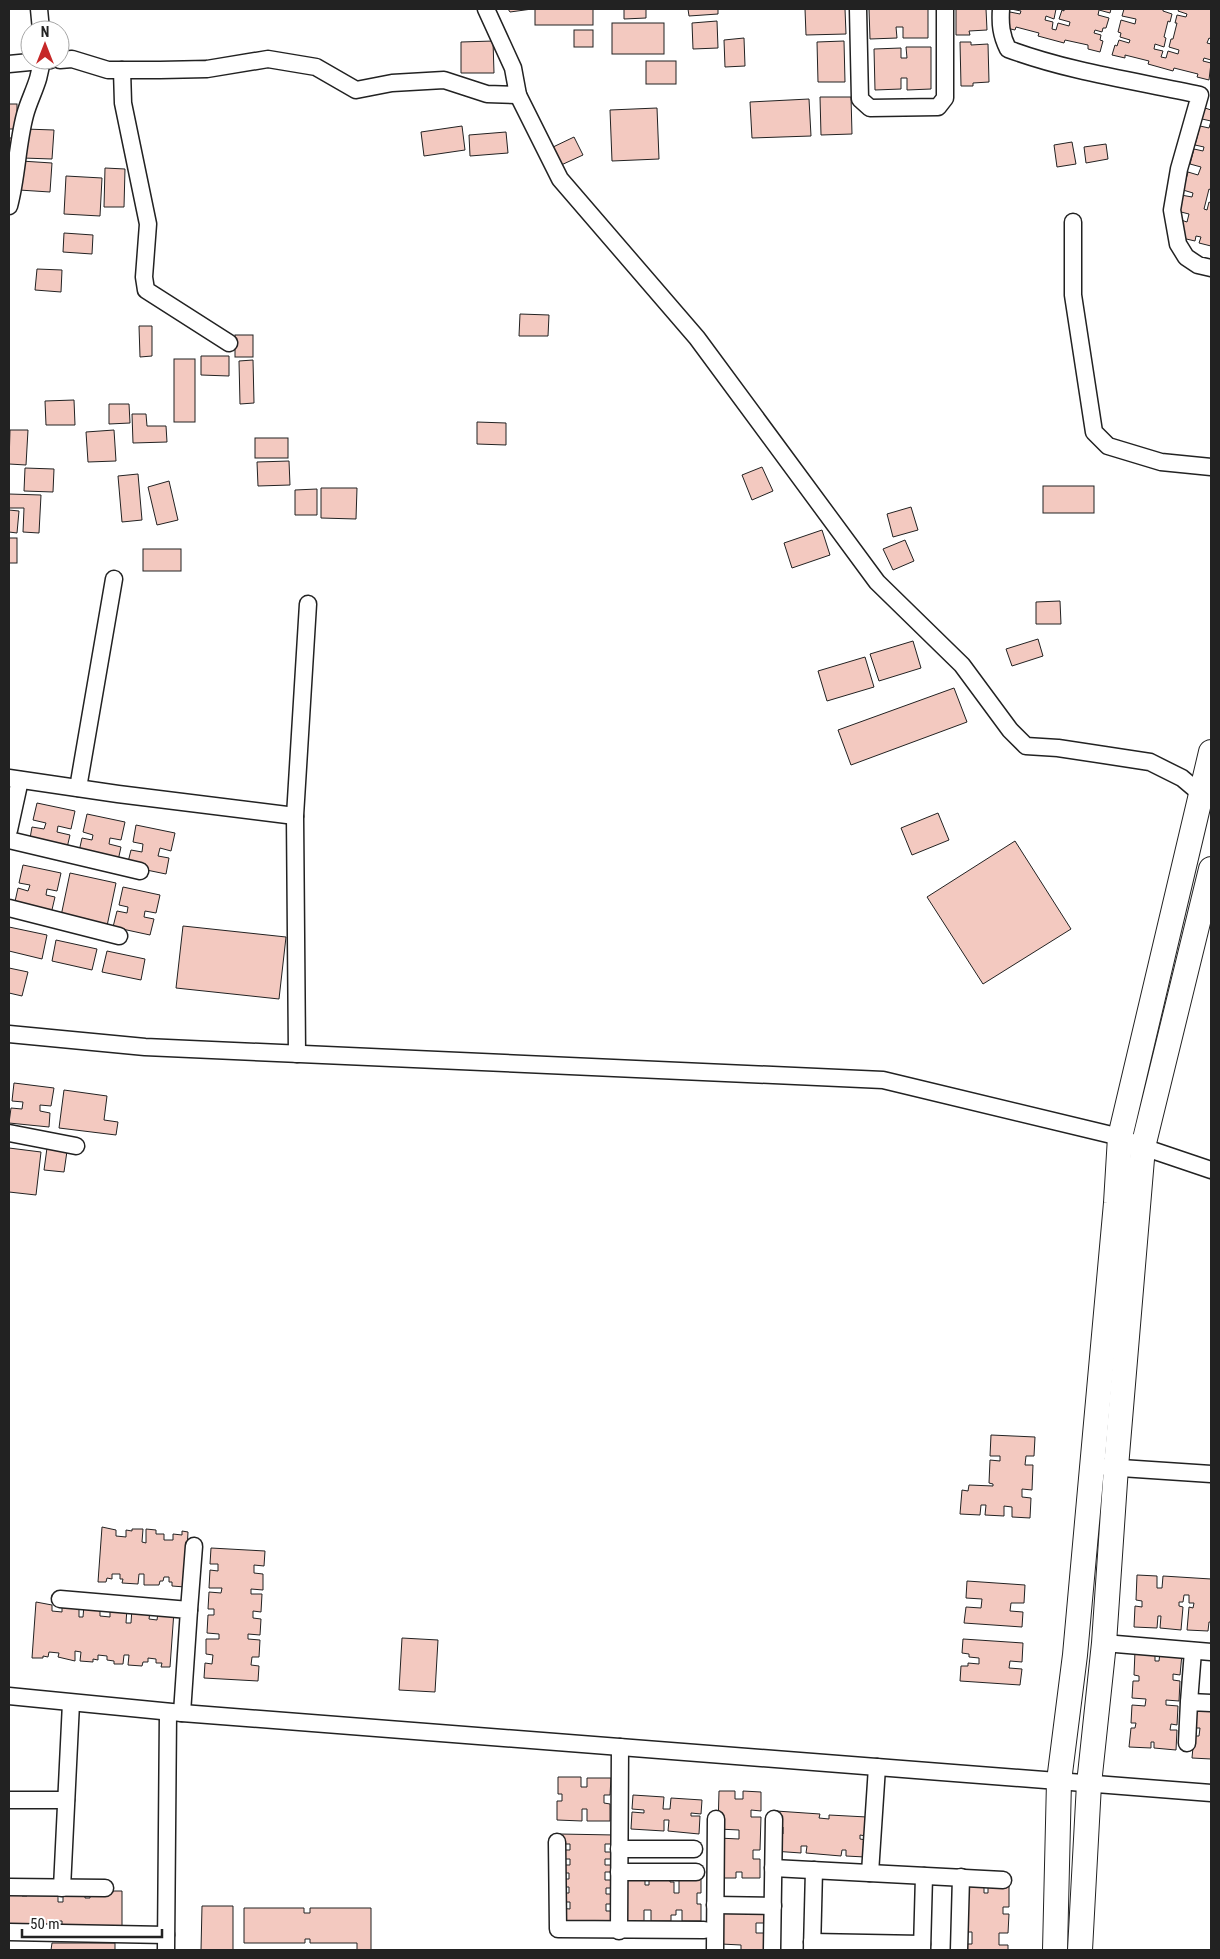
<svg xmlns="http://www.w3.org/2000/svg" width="1220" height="1959" viewBox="0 0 1220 1959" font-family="'Roboto Condensed',sans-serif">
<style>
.building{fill:#f3c9c0;stroke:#222}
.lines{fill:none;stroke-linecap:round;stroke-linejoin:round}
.street-casing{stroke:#222;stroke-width:19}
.secondary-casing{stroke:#222;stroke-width:26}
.street{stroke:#fff;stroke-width:16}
.secondary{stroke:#fff;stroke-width:24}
</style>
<rect width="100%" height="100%" fill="#fff"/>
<g class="building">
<polygon points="508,9 532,9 510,12"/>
<rect x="535" y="9" width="58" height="16"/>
<polygon points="624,9 646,9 646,18 624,19"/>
<polygon points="688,9 718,9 718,14 689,16"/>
<polygon points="805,9 845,9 846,34 806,35"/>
<polygon points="869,9 928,9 928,38 903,38 903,27 896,27 897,38 870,39"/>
<polygon points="956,9 986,9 987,30 969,31 970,35 956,35"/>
<polygon points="1011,9 1056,9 1054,19 1046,16 1045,20 1053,22 1052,29 1056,30 1058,23 1069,26 1070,22 1059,19 1062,10 1064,11 1064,9 1111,9 1110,13 1099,10 1098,15 1109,18 1106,28 1103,28 1102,32 1095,30 1094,33 1101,35 1100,40 1103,41 1100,52 1088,49 1088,45 1065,40 1064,43 1038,36 1039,33 1016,27 1015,30 1002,27 1010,12 1020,14 1021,11"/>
<polygon points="1124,9 1163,9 1163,11 1172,14 1170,22 1168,21 1164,37 1166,38 1164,47 1155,44 1154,49 1163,51 1161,57 1166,58 1168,51 1178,54 1179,50 1169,47 1171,39 1173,39 1177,23 1175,23 1177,15 1186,17 1187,14 1178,11 1179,9 1211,9 1211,39 1209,38 1207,43 1211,44 1211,60 1204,58 1203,61 1211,63 1209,80 1197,77 1198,74 1174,68 1173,71 1148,64 1149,61 1125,55 1125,58 1112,55 1115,45 1117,46 1119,40 1129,43 1130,40 1120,37 1121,33 1118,32 1121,20 1135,24 1136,19 1122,16"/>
<polygon points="717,21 718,48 693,49 692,23"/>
<rect x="612" y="23" width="52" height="31"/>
<rect x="574" y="30" width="19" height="17"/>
<polygon points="744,38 745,66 725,67 724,40"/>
<polygon points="493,41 494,73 461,73 461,42"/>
<polygon points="844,41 845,82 818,82 817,42"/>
<polygon points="960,42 971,42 971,45 988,44 989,82 973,83 973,86 961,86"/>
<polygon points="906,47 931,47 931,89 907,90 907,78 901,78 901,89 875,90 874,49 901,48 901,58 907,58"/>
<rect x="646" y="61" width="30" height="23"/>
<polygon points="820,97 851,97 852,134 821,135"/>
<polygon points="809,99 811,136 752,138 750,102"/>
<rect x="9" y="104" width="8" height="25"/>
<polygon points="657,108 659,159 612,161 610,110"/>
<polygon points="1205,108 1211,110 1211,190 1209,189 1204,209 1207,210 1209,202 1211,203 1211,246 1199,243 1201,237 1196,236 1195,241 1182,238 1181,220 1187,222 1189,214 1177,211 1181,195 1192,197 1193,193 1183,190 1188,172 1198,175 1201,167 1190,164 1194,149 1203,151 1204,147 1195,145 1200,126 1209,128 1211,121 1202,119"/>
<polygon points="462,126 465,150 424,156 421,132"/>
<polygon points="25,129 54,130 52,159 23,158"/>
<polygon points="506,132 508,153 470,156 469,135"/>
<polygon points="574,137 583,155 559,166 551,148"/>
<polygon points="9,138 12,138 9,173"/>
<polygon points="1072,142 1076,164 1057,167 1054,145"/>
<polygon points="1106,144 1108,159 1086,163 1084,147"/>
<polygon points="21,161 52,163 50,192 19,190"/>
<polygon points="105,168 125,169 124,207 104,207"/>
<polygon points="66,176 102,178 100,216 64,214"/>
<polygon points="64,233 93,235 92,254 63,252"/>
<polygon points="37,269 62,270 61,292 35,290"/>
<polygon points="520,314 549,315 548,336 519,336"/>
<polygon points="139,326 152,326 152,356 140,357"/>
<rect x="235" y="335" width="18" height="22"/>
<polygon points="201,356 229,356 229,376 201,375"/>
<rect x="174" y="359" width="21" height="63"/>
<polygon points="253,360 254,403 240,404 239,361"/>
<polygon points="74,400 75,425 46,425 45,401"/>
<polygon points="109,404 129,404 130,423 109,424"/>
<polygon points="132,414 146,414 147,426 166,426 167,442 133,443"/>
<polygon points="477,422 506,423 506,445 477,444"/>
<polygon points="10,430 28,430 26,465 9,464"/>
<polygon points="114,430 116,461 88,462 86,432"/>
<rect x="255" y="438" width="33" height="20"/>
<polygon points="289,461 290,485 258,486 257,462"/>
<polygon points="762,467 773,491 752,500 742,475"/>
<polygon points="25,468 54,469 53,492 24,491"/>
<polygon points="138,474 142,520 122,522 118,476"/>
<polygon points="169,481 178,520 157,525 148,487"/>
<rect x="1043" y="486" width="51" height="27"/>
<polygon points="321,488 357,488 356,519 321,518"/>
<polygon points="317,489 317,515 295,515 295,490"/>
<polygon points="9,494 41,495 39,533 23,532 24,508 9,508"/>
<polygon points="911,507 918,530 893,537 887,514"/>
<polygon points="9,510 19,511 17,533 9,532"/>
<polygon points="822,530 830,555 792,568 784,543"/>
<rect x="9" y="538" width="8" height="25"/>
<polygon points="905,540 914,561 893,570 883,549"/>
<rect x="143" y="549" width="38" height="22"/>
<polygon points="1060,601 1061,624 1036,624 1036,602"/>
<polygon points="1038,639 1043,656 1012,666 1006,649"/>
<polygon points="913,641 921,668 879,681 870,654"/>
<polygon points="865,657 874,687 827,701 818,671"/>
<polygon points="954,688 967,722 851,765 838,730"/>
<polygon points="37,803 75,811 71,829 58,826 57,832 70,835 66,852 29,844 32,827 44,829 46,823 33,820"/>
<polygon points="938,813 949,840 912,855 901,828"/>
<polygon points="87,814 125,822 121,840 110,838 109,844 121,847 117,865 78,856 82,838 92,840 93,835 83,832"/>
<polygon points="136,825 175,833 171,851 160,848 158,856 169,858 166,874 127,866 131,850 142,852 143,844 133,842"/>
<polygon points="1015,841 1071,929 983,984 927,897"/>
<polygon points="23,865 61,873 57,891 47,889 46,895 55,897 51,914 14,906 18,888 28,891 30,885 19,883"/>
<polygon points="70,873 116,883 107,926 61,916"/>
<polygon points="123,887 160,895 156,913 145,911 144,917 154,919 150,935 113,927 117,911 127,913 128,907 119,905"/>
<polygon points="183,926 286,937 279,999 176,988"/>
<polygon points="9,927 47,935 42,959 9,951"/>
<polygon points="56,940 97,949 92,970 52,961"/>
<polygon points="107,951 145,959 141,980 102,972"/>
<polygon points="9,968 28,972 22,996 9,993"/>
<polygon points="14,1083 54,1088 51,1106 40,1105 40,1111 50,1113 49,1127 9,1123 11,1108 22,1109 23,1102 12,1101"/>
<polygon points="64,1090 107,1096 104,1120 118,1122 116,1135 59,1128"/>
<polygon points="9,1148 41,1152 36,1195 9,1192"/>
<polygon points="47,1148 67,1151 64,1172 44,1170"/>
<polygon points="991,1435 1035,1437 1034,1456 1026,1456 1025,1465 1033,1465 1032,1490 1022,1489 1022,1497 1031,1498 1030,1518 1012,1517 1012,1507 1004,1506 1004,1516 985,1515 986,1505 981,1505 980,1515 960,1514 962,1490 968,1491 969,1485 993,1486 993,1484 989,1483 990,1460 1000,1461 1000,1456 990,1456"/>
<polygon points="102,1527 116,1530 116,1536 126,1537 126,1530 132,1531 132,1529 143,1529 142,1542 146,1543 146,1529 156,1530 156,1534 164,1534 164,1540 173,1540 173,1534 182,1535 182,1531 188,1532 185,1587 172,1586 172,1582 169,1582 169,1577 164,1577 163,1581 160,1581 159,1585 144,1585 144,1574 139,1574 138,1584 122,1583 123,1579 120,1579 120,1574 112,1574 112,1579 107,1578 106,1582 98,1582"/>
<polygon points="211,1548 265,1551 264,1566 254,1565 254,1573 263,1574 263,1590 251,1589 251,1594 262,1594 261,1612 253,1611 253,1618 261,1619 260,1635 248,1634 248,1639 260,1640 259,1657 252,1657 251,1665 259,1666 258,1681 204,1678 205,1663 212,1664 213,1655 206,1654 206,1639 219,1639 219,1634 207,1633 208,1615 214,1615 214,1609 208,1609 209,1592 221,1593 222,1588 209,1588 210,1570 218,1571 218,1564 210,1564"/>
<polygon points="1137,1575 1157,1576 1157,1588 1162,1588 1163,1576 1211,1579 1211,1622 1209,1622 1208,1631 1187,1630 1189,1607 1193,1608 1194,1603 1189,1603 1189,1595 1184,1595 1183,1602 1179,1602 1179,1606 1183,1607 1181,1630 1160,1628 1161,1616 1158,1616 1157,1628 1134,1627 1135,1606 1142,1607 1142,1601 1136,1600"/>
<polygon points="967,1581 1025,1585 1024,1603 1011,1603 1010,1611 1023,1612 1022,1627 964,1623 966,1607 981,1608 982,1599 966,1598"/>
<polygon points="36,1602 52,1605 52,1611 62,1612 62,1606 79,1605 79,1617 83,1617 84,1605 100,1609 100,1616 110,1617 110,1610 127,1608 126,1623 131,1623 132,1608 150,1612 149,1619 157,1620 158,1613 174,1611 170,1667 161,1667 162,1663 156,1663 156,1659 148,1658 148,1662 143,1662 142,1666 128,1665 129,1655 124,1655 123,1664 114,1664 114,1661 107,1660 107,1656 98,1655 98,1660 93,1659 93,1662 80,1661 81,1652 75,1651 75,1661 58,1657 59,1653 49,1652 48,1657 43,1656 43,1658 32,1658"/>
<polygon points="402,1638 438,1640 435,1692 399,1690"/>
<polygon points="963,1639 1023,1643 1022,1662 1010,1661 1009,1668 1022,1669 1020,1685 960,1681 961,1666 968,1666 968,1663 979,1664 979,1658 969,1657 969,1654 962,1653"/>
<polygon points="1135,1651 1155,1652 1155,1661 1159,1661 1160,1653 1182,1654 1180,1675 1173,1674 1173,1680 1180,1681 1179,1701 1166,1700 1166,1705 1178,1706 1177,1725 1171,1724 1170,1730 1177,1730 1176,1750 1154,1748 1154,1742 1151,1742 1151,1748 1129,1747 1131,1728 1135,1728 1136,1723 1131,1723 1132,1705 1145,1706 1146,1699 1132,1698 1133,1681 1139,1681 1139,1676 1134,1675"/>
<polygon points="1196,1705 1211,1706 1211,1759 1192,1758 1194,1736 1199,1736 1200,1728 1194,1728"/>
<polygon points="558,1777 581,1777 581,1787 587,1787 587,1778 611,1778 610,1795 604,1795 604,1803 610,1804 610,1821 587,1821 587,1809 582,1809 582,1821 557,1820 557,1801 562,1801 562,1794 558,1794"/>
<polygon points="719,1791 735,1791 735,1799 743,1799 743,1791 761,1792 761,1811 751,1810 751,1817 761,1817 760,1850 753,1850 753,1859 760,1859 760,1878 742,1878 742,1872 736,1872 736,1878 717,1878 718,1838 739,1839 739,1830 718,1829"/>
<polygon points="633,1795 664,1797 663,1809 670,1809 671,1798 702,1800 701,1814 691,1813 691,1816 700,1816 699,1834 668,1831 669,1820 664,1820 664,1831 631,1829 632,1812 644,1813 644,1810 632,1809"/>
<polygon points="776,1811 820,1814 819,1818 829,1819 829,1815 867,1817 866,1836 860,1835 860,1839 866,1840 865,1857 846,1856 846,1850 842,1850 841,1856 806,1853 807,1846 801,1846 801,1853 773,1851 775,1834 783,1834 783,1827 775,1827"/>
<polygon points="559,1834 615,1835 615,1844 605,1844 605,1852 615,1852 615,1859 605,1859 605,1865 615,1865 615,1872 605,1872 605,1880 615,1880 615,1888 606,1888 606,1894 615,1894 615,1904 606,1904 606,1911 615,1911 614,1923 558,1922 558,1908 570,1909 570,1902 558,1902 558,1893 569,1893 569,1887 559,1887 559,1879 569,1879 569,1873 559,1873 559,1865 570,1865 570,1859 559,1859 559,1850 570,1850 570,1844 559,1844"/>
<polygon points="622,1877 645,1877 645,1885 649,1885 649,1877 670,1877 670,1882 674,1882 674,1893 679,1893 679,1877 701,1877 701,1893 697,1893 697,1904 701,1904 701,1921 682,1921 682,1910 676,1910 676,1915 671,1915 671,1921 651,1921 651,1910 644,1910 644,1921 622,1922"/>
<polygon points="963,1882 984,1882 984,1893 988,1893 988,1883 1009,1883 1009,1907 1003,1907 1003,1914 1009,1914 1008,1933 999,1933 999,1945 1008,1945 1008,1950 962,1950 962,1944 972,1944 972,1932 962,1932"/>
<polygon points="9,1890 22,1890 22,1896 27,1896 27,1891 58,1891 58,1902 63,1902 63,1891 85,1891 85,1898 90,1898 90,1891 122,1891 122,1928 62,1927 62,1921 59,1921 59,1927 9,1927"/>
<polygon points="202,1906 233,1906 233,1950 201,1950"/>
<polygon points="244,1908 304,1908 304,1913 310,1913 310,1908 371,1908 371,1950 357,1950 357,1943 310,1943 310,1939 305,1939 305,1943 244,1943"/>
<polygon points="722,1908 765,1908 765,1923 756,1923 756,1933 764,1933 764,1950 741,1950 741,1945 721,1944"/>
<polygon points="52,1943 115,1943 115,1950 51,1950"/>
</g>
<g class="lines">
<defs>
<g id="street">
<polyline points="39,9 41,30"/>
<polyline points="858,9 860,99 870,108 938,107 945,98 945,9"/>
<path d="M1001,9C1000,24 1001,35 1008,49C1070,72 1136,81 1200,95L1179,169L1172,210L1178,244L1186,257L1198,265L1211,268"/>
<polyline points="60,60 72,59 108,70 160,70 207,69 268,59 316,67 356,90 392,83 444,80 487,94 518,95 513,68 486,9"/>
<polyline points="9,64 51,60"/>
<polyline points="122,70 123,103 148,224 144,277 146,290 229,343"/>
<polyline points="518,95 560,179 697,338 877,582 962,665 1010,730 1026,746 1058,748 1150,762 1182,778 1201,794"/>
<path d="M9,206C17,177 17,145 25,115C30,96 41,80 41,60"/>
<polyline points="1073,222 1073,295 1094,432 1108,446 1161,462 1211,467"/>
<polyline points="9,778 118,794 295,816"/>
<polyline points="78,788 114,579"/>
<polyline points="9,830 20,780"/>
<polyline points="9,840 140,871"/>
<polyline points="9,908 119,936"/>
<polyline points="9,1034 145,1047 883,1080 1120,1137 1143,1147 1211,1170"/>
<polyline points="297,1054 295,816 308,604"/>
<polyline points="9,1133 76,1146"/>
<polyline points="1106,1467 1211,1474"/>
<polyline points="60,1599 189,1610 182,1713"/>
<polyline points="189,1610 194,1546"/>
<polyline points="1104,1643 1211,1652"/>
<polyline points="9,1696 182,1713 1211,1793"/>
<polyline points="1189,1702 1193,1651"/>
<polyline points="1187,1743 1189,1702 1211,1703"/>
<polyline points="9,1800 66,1800"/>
<polyline points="557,1842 558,1929 704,1930"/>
<polyline points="619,1849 694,1849"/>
<polyline points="773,1868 1003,1880"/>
<polyline points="619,1872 696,1872"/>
<polyline points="870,1873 877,1767"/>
<polyline points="9,1887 105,1888"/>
<polyline points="62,1888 71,1703"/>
<polyline points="715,1905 773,1906"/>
<polyline points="619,1931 620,1747"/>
<polyline points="9,1932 166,1935"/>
<polyline points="812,1942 922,1944"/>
<polyline points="166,1950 168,1712"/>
<polyline points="715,1950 716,1819"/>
<polyline points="772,1950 774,1819"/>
<polyline points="812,1950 814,1870"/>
<polyline points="922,1950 924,1876"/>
<polyline points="959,1950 961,1877"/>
</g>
<g id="secondary">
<polyline points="1055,1950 1059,1781 1075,1655 1116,1203 1120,1137 1211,752"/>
<polyline points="1080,1950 1089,1784 1104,1643 1116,1467 1143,1147 1211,869"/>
</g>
</defs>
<use href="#street" class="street-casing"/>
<use href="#secondary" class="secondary-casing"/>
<use href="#street" class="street"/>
<use href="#secondary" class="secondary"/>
</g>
<rect width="1220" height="1959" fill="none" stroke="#222222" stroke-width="20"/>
<g transform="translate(45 45)"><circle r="24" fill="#ffffff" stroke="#a7a7a7"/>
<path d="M0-4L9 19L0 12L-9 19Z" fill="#c62828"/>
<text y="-8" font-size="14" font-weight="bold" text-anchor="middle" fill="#222222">N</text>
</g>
<path d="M22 1929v8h140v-8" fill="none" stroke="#222222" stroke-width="2.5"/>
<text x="30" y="1929" font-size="15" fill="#222222" stroke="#ffffff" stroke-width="4" paint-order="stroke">50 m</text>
</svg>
